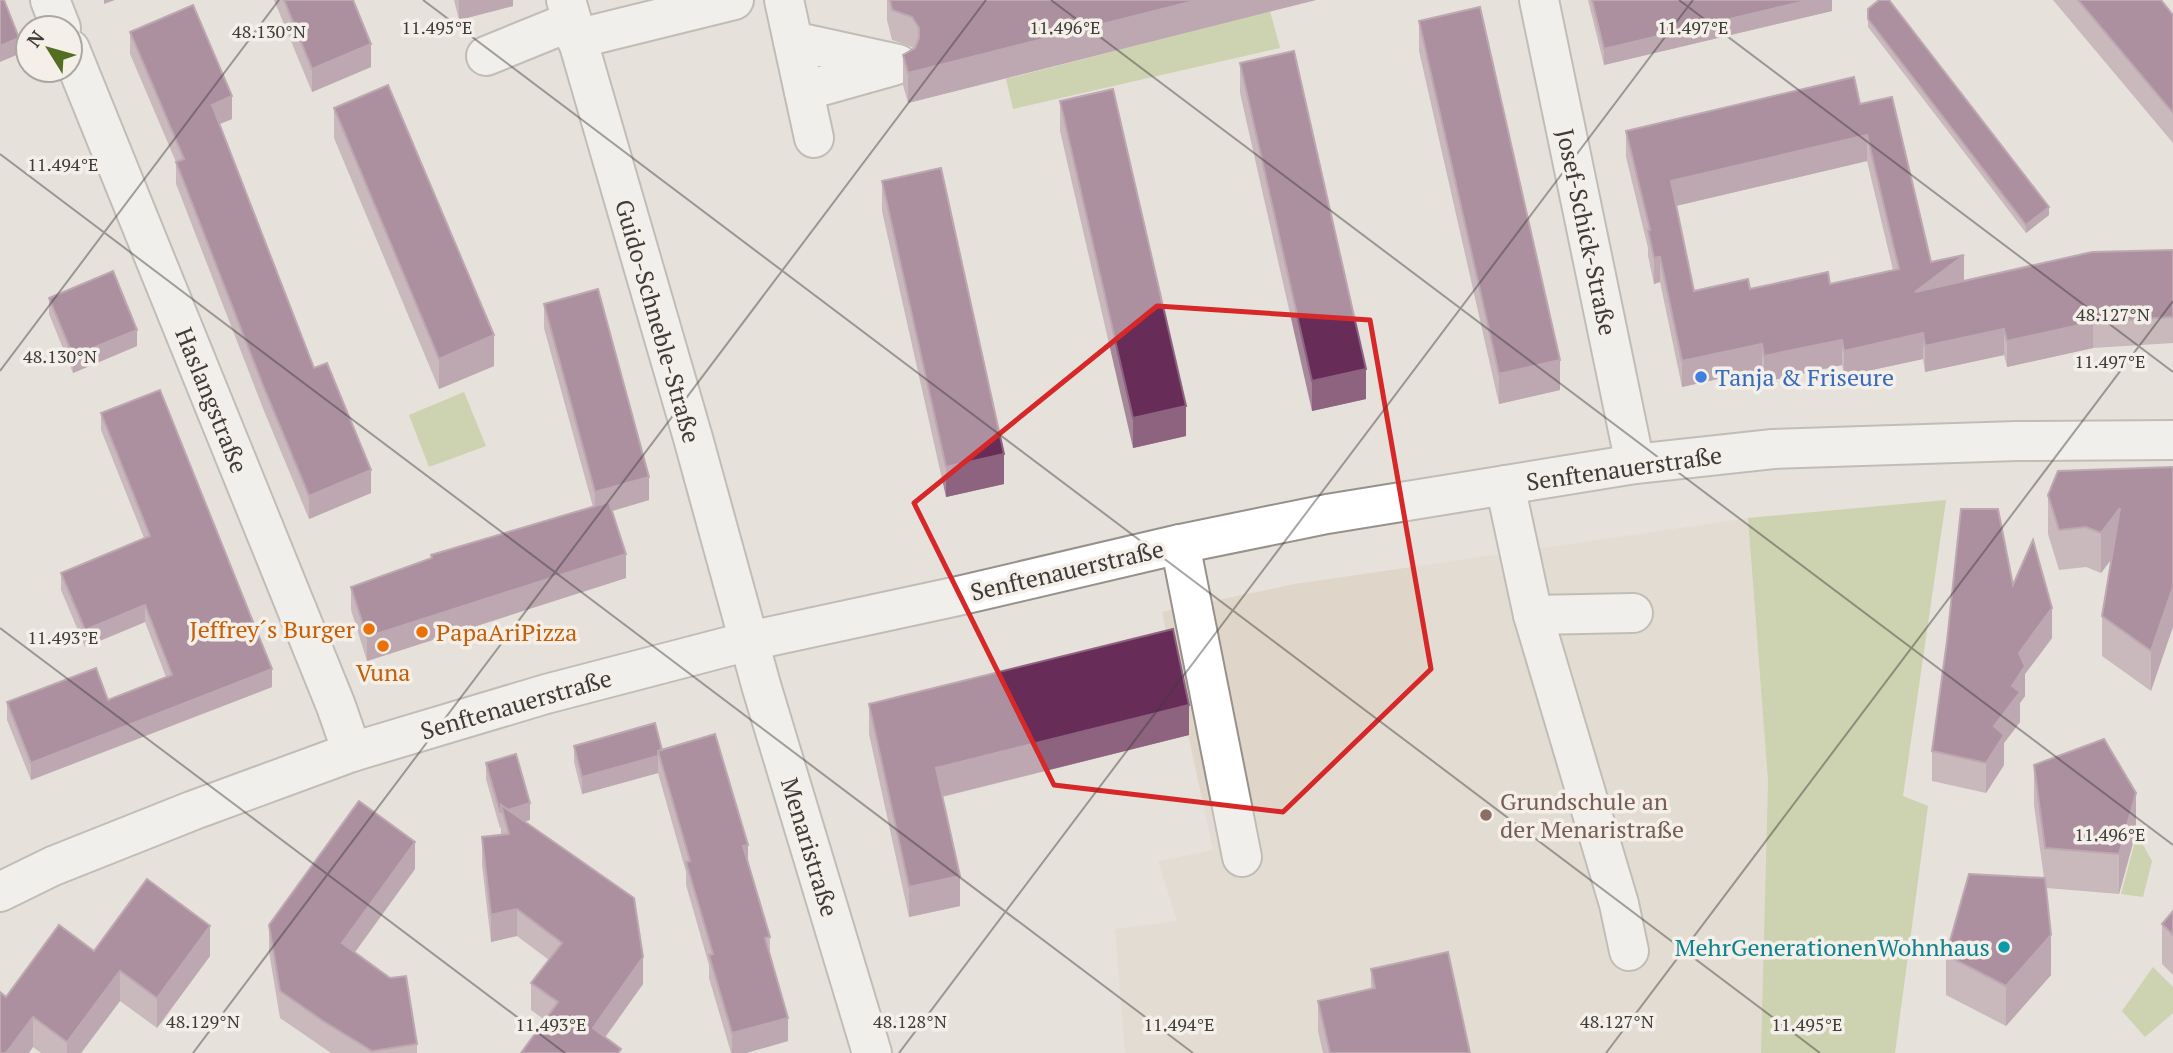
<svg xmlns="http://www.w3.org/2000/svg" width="2173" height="1053" viewBox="0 0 2173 1053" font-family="'PT Serif',serif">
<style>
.built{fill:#dfd5c9}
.green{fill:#b0be7f}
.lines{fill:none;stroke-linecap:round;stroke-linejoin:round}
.minor-casing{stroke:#96918b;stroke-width:42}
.minor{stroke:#fff;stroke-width:38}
.wall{fill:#a6879a;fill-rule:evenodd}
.shaded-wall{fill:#8d637f}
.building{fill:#672d58;stroke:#8d637f;stroke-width:2;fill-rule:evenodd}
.marked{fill:none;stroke:#d62828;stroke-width:5;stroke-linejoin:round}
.ticks{fill:none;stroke:#3e3c39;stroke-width:2;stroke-opacity:0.45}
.shop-dot{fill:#3f7fe0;stroke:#f4efe8;stroke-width:2.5}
.food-dot{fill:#e8710a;stroke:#f4efe8;stroke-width:2.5}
.education-dot{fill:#8d6e63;stroke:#f4efe8;stroke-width:2.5}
.culture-dot{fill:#0f9aa8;stroke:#f4efe8;stroke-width:2.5}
.labels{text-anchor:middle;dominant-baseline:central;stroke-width:7;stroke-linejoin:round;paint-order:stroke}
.street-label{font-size:24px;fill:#3e3c39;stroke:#f4efe8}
.shop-label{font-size:24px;fill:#366cbe;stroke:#f4efe8;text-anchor:start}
.food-label{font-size:24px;fill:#c56008;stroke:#f4efe8;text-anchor:end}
.education-label{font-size:24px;fill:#785e54;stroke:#f4efe8;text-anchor:start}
.culture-label{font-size:24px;fill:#0d838f;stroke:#f4efe8;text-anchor:end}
.ticks-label{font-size:18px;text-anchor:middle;fill:#3e3c39;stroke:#f4efe8;stroke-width:7;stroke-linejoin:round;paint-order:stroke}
</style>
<rect width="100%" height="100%" fill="#e6e1db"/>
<polygon class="built" points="1748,518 1768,781 1761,1053 1125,1053 1115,929 1177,921 1158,861 1213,850 1162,612 1295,584"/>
<g class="green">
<polygon points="1270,11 1280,48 1013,109 1006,79"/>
<polygon points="464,392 486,446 429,467 409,415"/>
<polygon points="1946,500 1903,796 1928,806 1895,1053 1761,1053 1768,781 1748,518"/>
<polygon points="2137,834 2152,861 2143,897 2121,894"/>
<polygon points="2153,967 2173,987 2173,1013 2145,1037 2122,1011"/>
</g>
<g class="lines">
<defs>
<g id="minor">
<polyline points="50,0 61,28"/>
<polyline points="566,0 693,438 761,685 872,1053"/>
<polyline points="784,0 814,138"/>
<polyline points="1539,0 1635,464"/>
<polyline points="576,39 734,0"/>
<polyline points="793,41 898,64"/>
<polyline points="70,49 336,706 352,752"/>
<polyline points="486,56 572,21"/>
<polyline points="804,91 893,66"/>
<polyline points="1505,485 1533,615 1619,904 1629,951"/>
<polyline points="1180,544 1242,857"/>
<polyline points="1533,615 1633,613"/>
<polyline points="0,892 53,866 194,810 352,752 546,694 749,641 958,596 1180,544 1327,514 1635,464 1773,449 2017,441 2173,440"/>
</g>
</defs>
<use href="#minor" class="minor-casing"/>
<use href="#minor" class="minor"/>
</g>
<g class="wall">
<polygon points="274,0 353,0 371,67 312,92"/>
<polygon points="454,0 513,0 513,6 459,20"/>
<polygon points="887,0 1316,0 908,103 903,85 903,55 913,49 912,47 892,40 887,20"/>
<polygon points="1588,0 1832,0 1832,11 1604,65"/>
<polygon points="2053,0 2161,0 2173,15 2173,143"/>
<polygon points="1868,9 2049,215 2026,233 1868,27"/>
<polygon points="1419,21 1560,390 1499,404 1419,51"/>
<polygon points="130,32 232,119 220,124 314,368 371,493 309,519 264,411 176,184 176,162 130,54"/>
<polygon points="1240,63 1366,399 1312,411 1240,93"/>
<polygon points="1060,101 1186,436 1133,448 1060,131"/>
<path d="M1860,104L1931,262L1964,280L1963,281L2173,250V343L2093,348L2007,367L2004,355L1925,372L1923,359L1844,376L1842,365L1764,382L1762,369L1682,387L1660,282L1654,284L1648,256V248L1626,157V131ZM1867,161L1893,270L1830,284L1750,289L1694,291L1676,206Z"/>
<polygon points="334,108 494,366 439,389 334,138"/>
<polygon points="882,181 1004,484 946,497 882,211"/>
<polygon points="49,298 137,346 73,373 49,314"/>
<polygon points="544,304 649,500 612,511 626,578 367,661 351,610 351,587 431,558 431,555 593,507 544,328"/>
<polygon points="101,413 272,687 31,780 7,720 7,702 108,700 166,677 145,622 85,647 61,590 61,573 144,538 101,430"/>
<polygon points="2173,467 2151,691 2102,656 2102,616 2111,559 2101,573 2086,567 2059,570 2048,534 2048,495"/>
<polygon points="2013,585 2052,638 2025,674 2025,696 2020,703 2020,722 2004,743 2004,765 1986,793 1932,781 1932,751"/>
<polygon points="869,704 1189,735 942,797 960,906 909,917 869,734"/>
<polygon points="574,746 662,750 748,861 770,937 770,955 788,1041 746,1053 731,1053 709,978 709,965 686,885 686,872 658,773 582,794 574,762"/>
<polygon points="486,763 530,820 524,821 643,984 605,1037 621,1053 545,1020 531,1010 531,983 549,960 517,936 491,942 482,865 482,837 501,835 501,828 500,828 486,779"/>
<polygon points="2034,765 2136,832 2119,894 2046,888 2051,975 2006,1026 1946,995 1946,955 2044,878 2034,805"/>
<polygon points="415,869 355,952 417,1044 417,1053 331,1053 280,1018 269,952 269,925"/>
<polygon points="2173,911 2173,975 2162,964 2162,924"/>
<polygon points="94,951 210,956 157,1028 120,1001 81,1053 41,1053 33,1047 6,997"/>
<polygon points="1371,969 1470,1053 1323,1053 1318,1031 1318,1001 1371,989"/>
</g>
<g class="shaded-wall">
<polygon points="104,0 115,0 104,4"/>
<polygon points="459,0 513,0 513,6 459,20"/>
<polygon points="1198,0 1316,0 908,103 908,73"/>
<polygon points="1809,0 1832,0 1832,11 1604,65 1604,49"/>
<polygon points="19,38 19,54 0,62 0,46"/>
<polygon points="371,44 371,67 312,92 312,69"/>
<polygon points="232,96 232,119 212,127 212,105"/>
<polygon points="1867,135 1867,161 1671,207 1671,181"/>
<polygon points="2049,207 2049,215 2026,233 2026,225"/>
<polygon points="1964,255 1964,280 1915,318 1915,292"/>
<polygon points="1660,257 1660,282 1654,284 1654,258"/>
<polygon points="2093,322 2093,348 2007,367 2007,341"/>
<polygon points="2004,329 2004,355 1925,372 1925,346"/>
<polygon points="137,330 137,346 73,373 73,356"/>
<polygon points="1923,333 1923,359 1844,376 1844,351"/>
<polygon points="494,335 494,366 439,389 439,359"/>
<polygon points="1842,340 1842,365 1764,382 1764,356"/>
<polygon points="1762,344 1762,369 1682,387 1682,361"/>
<polygon points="1560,360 1560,390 1499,404 1499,374"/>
<polygon points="1366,369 1366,399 1312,411 1312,381"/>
<polygon points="1186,406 1186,436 1133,448 1133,418"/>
<polygon points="1004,454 1004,484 946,497 946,467"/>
<polygon points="371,470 371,493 309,519 309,496"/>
<polygon points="649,477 649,500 595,516 595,492"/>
<polygon points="2120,508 2120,548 2101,573 2101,533"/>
<polygon points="626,554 626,578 367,661 367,637"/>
<polygon points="2173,587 2173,627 2151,691 2151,651"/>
<polygon points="145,605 145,622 85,647 85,630"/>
<polygon points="2052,608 2052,638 2025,674 2025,696 2020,703 2020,722 2004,743 2004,765 1986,793 1986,763 1994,726 2012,686 2019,653"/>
<polygon points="272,669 272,687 31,780 31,763"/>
<polygon points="1189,705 1189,735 936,798 936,768"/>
<polygon points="658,756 658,773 582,794 582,777"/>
<polygon points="2136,793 2136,832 2119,894 2119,854"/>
<polygon points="530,803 530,820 507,827 502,811"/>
<polygon points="415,842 415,869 342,970 342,943"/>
<polygon points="748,845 748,868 743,846"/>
<polygon points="960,876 960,906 909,917 909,887"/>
<polygon points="517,909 517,936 491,942 491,915"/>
<polygon points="210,926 210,956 157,1028 157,998"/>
<polygon points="2051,935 2051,975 2006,1026 2006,986"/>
<polygon points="643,957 643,984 594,1053 593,1028"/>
<polygon points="120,971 120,1001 81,1053 67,1053 67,1042"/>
<polygon points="33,1017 33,1047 29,1053 6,1053"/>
<polygon points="788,1018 788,1041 746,1053 732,1053 732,1033"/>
</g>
<g class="building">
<polygon points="0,0 4,0 19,38 0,46"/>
<polygon points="284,0 353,0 371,44 312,69"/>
<polygon points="890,0 1198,0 908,73 903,55 915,48 919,38 919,28 912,17 892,10"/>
<polygon points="1592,0 1809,0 1604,49"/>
<polygon points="1879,0 1889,0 2049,207 2026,225 1868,19 1868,9"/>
<polygon points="2078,0 2161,0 2173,15 2173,113"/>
<polygon points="193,5 232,96 212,105 314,368 327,363 371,470 309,496 264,388 176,162 184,159 130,32"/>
<polygon points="1480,7 1560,360 1499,374 1419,21"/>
<polygon points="1294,51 1366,369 1312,381 1240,63"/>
<path d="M1854,77L1860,104L1892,97L1931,262L1964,255L1915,292L2092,252L2173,250V317L2093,322L2007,341L2004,329L1925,346L1923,333L1844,351L1842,340L1764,356L1762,344L1682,361L1660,257L1654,258L1648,230H1650L1626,131ZM1867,135L1899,269L1830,284L1828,272L1750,289L1748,279L1694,291L1671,181Z"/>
<polygon points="388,85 494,335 439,359 334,108"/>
<polygon points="1113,89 1186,406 1133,418 1060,101"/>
<polygon points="941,168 1004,454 946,467 882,181"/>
<polygon points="113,271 137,330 73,356 49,298"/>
<polygon points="598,289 649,477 595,492 544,304"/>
<polygon points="160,390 272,669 31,763 7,702 96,668 108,700 172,675 145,605 85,630 61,573 150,536 101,413"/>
<polygon points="2173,467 2173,587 2151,651 2102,616 2120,508 2101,533 2086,527 2059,530 2048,495 2058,471"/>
<polygon points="609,502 626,554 367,637 351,587 432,558 431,555"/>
<polygon points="1961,509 1998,509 2013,585 2033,540 2052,608 2019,653 2025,666 2012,686 2020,692 1994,726 2004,735 1986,763 1932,751 1947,641"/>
<polygon points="1173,629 1189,705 936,768 960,876 909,887 869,704"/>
<polygon points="655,723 662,750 658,751 658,756 582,777 574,746"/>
<polygon points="715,734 748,845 743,846 770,937 765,938 788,1018 732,1033 709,955 713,954 686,862 690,861 658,751"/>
<polygon points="2104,739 2136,793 2119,854 2045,848 2034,765"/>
<polygon points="516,754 530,803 508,810 501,805 501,812 500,812 486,763"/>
<polygon points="359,801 415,842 342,943 390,978 406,976 417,1044 372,1051 323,1021 280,991 269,925"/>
<polygon points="501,805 634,898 643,957 593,1028 621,1049 618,1053 521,1053 558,1002 531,983 562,943 517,909 491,915 482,837 509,834"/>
<polygon points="1969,874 2045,878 2051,935 2006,986 1946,955"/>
<polygon points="147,879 210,926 157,998 120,971 67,1042 33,1017 6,1053 0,1053 0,992 6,997 59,925 94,951"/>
<polygon points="2173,911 2173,935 2162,924"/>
<polygon points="1448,952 1470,1053 1330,1053 1318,1001 1375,988 1371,969"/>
</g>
<path d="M0 0H2173V1053H0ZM1157,306L1370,320L1431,669L1283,812L1054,785L914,503Z" fill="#e6e1db" fill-opacity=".55" fill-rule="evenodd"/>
<path class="marked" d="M1157,306L1370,320L1431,669L1283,812L1054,785L914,503Z"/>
<path class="ticks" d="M423,0L1820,1053M1051,0L2173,845M1679,0L2173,372M0,154L1193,1053M0,371L279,0M0,628L565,1053M193,1053L986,0M899,1053L1693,0M1606,1053L2173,301"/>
<circle class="shop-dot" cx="1701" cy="377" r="7"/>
<g class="food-dot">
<circle cx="369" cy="629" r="7"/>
<circle cx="422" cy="632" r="7"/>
<circle cx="383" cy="646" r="7"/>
</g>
<circle class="education-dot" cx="1486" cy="815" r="7"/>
<circle class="culture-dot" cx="2004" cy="947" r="7"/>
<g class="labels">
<g class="street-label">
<text transform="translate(1587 232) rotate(78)">Josef-Schick-Straße</text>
<text transform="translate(658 321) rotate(74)">Guido-Schneble-Straße</text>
<text transform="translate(212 400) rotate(68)">Haslangstraße</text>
<text transform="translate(1624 468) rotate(-8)">Senftenauerstraße</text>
<text transform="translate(1067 570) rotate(-13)">Senftenauerstraße</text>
<text transform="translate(516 704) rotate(-16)">Senftenauerstraße</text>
<text transform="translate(810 847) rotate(73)">Menaristraße</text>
</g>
<g class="shop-label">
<text x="1715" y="377">Tanja &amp; Friseure</text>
</g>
<g class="food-label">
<text x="355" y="629">Jeffrey´s Burger</text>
<text x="436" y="632" text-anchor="start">PapaAriPizza</text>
<text x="383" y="672" text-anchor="middle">Vuna</text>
</g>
<g class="education-label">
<text x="1500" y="801">Grundschule an<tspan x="1500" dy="28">der Menaristraße</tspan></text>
</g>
<g class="culture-label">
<text x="1990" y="947">MehrGenerationenWohnhaus</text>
</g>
</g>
<g class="ticks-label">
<text x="437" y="34">11.495°E</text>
<text x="1065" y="34">11.496°E</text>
<text x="1693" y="34">11.497°E</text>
<text x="269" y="38">48.130°N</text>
<text x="63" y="171">11.494°E</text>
<text x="2113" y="321">48.127°N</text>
<text x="60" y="363">48.130°N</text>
<text x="2110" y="368">11.497°E</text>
<text x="63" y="644">11.493°E</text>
<text x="2110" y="841">11.496°E</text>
<text x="203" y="1028">48.129°N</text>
<text x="910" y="1028">48.128°N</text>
<text x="1617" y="1028">48.127°N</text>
<text x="551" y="1031">11.493°E</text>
<text x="1179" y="1031">11.494°E</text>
<text x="1807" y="1031">11.495°E</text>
</g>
<g transform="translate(49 49) rotate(307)"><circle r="33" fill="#f4efe8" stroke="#aba7a2" stroke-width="2"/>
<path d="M0-5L12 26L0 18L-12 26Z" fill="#536e21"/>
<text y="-10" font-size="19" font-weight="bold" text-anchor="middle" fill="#3e3c39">N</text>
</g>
</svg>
